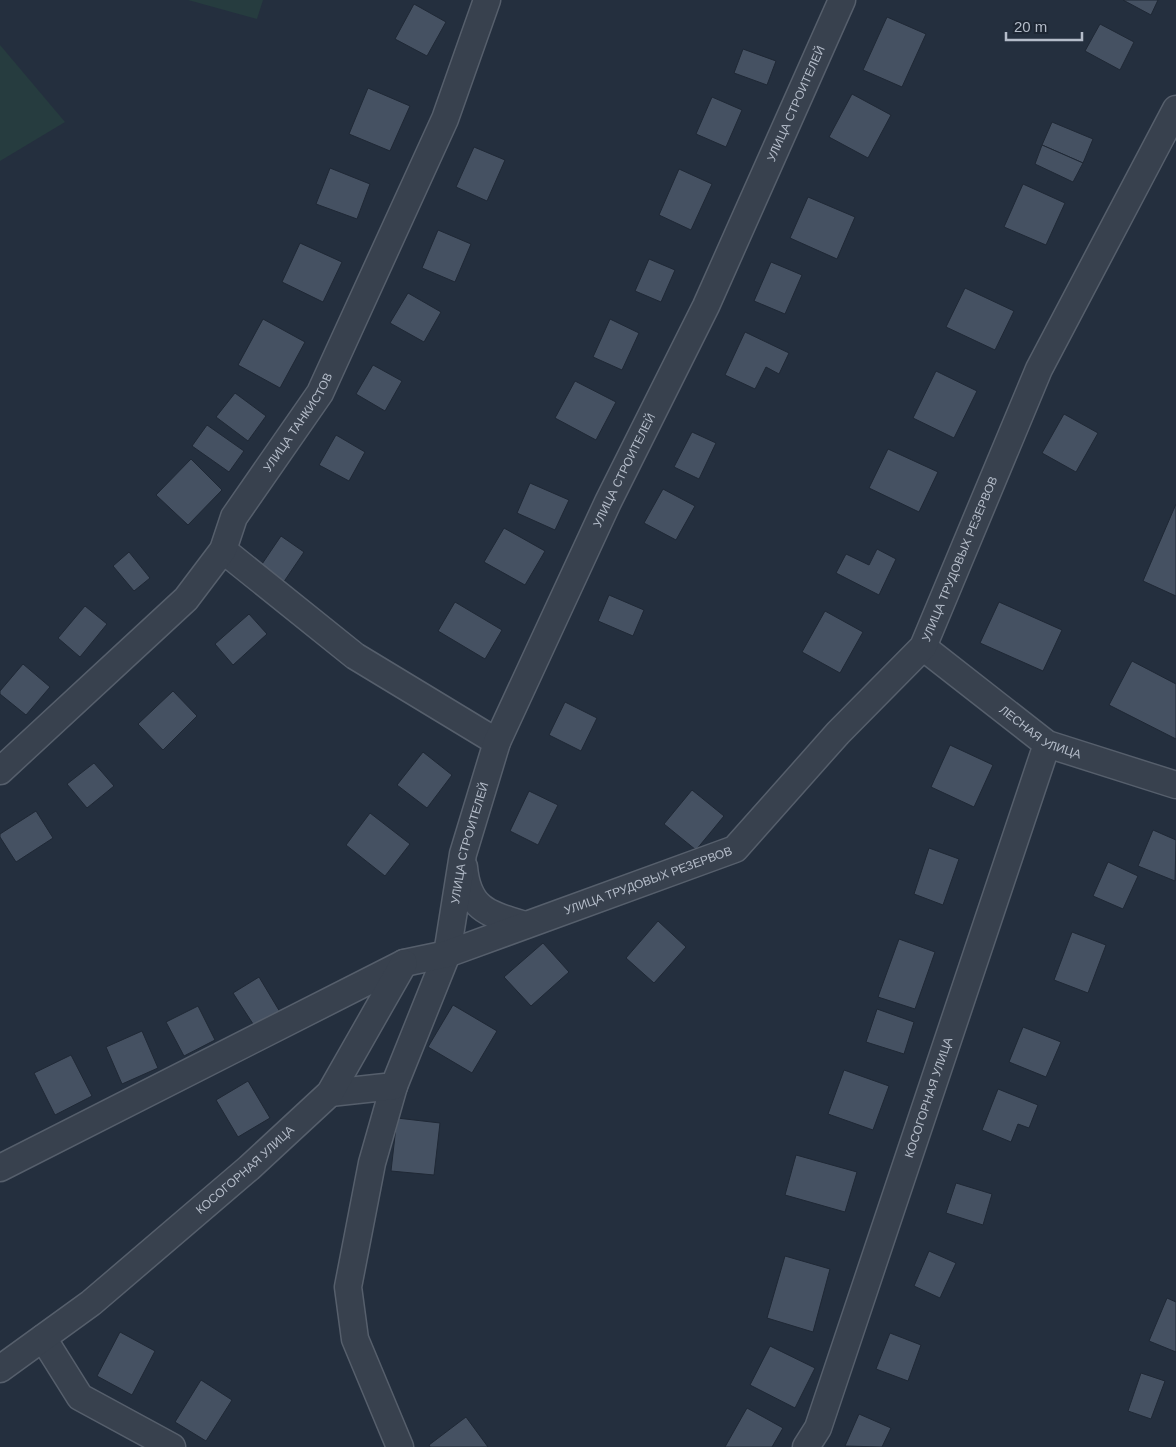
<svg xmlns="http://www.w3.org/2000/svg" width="1176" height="1447" viewBox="0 0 1176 1447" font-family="Helvetica,sans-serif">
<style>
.green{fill:#263c3f}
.building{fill:#455162;stroke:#1f2835}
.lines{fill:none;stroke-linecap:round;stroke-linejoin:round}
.minor-casing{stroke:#565f6c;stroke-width:29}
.minor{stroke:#38414e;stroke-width:26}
.labels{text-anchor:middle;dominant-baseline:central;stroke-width:4;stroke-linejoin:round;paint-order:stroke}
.street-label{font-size:12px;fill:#b4bcc9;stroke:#1d2633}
</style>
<rect width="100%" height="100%" fill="#242f3e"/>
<g class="green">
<polygon points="188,0 263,0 257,19"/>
<polygon points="0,45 65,122 0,161"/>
</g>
<g class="building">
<polygon points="1123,0 1158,0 1151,15"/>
<polygon points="414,4 446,22 427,56 395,39"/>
<polygon points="887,17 926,34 902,87 863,70"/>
<polygon points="1100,24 1134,42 1120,70 1085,51"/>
<polygon points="743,49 776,61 767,85 734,73"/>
<polygon points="368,88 410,106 390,151 349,134"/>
<polygon points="852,94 891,115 868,158 829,137"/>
<polygon points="712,97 742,110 726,147 696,134"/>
<polygon points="1052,122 1093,139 1083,163 1042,145"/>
<polygon points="1042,145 1083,163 1073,182 1035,164"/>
<polygon points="474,147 505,160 487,201 456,187"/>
<polygon points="330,168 370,184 357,219 316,204"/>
<polygon points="679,169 712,184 691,230 659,215"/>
<polygon points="1023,184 1065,203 1046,245 1004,227"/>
<polygon points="808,197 855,217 837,259 790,238"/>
<polygon points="438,230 471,244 455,282 422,268"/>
<polygon points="300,243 342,262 323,302 282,282"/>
<polygon points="649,259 675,270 661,302 635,291"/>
<polygon points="771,262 802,275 785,314 754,301"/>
<polygon points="965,288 1014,311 995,350 946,327"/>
<polygon points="408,293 441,312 424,342 390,323"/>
<polygon points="263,319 305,342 280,388 238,365"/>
<polygon points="610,319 639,333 622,370 593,357"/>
<polygon points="745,332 789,353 779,374 766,367 755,389 725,375"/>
<polygon points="373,365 402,381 385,411 356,394"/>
<polygon points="936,371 977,391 954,438 913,418"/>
<polygon points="575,381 616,402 596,440 555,418"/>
<polygon points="235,393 266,416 248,441 216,417"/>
<polygon points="1064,414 1098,433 1076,472 1042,453"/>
<polygon points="207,425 244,451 229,472 192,446"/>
<polygon points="692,432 716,443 699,479 674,467"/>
<polygon points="336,435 365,452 349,481 319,465"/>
<polygon points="888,449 938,472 919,512 869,488"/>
<polygon points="191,459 222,490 188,525 156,495"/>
<polygon points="530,483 569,500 555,530 517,513"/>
<polygon points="663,489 695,506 676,540 644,523"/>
<polygon points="1176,504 1176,596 1143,581"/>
<polygon points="504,528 545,551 525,585 484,562"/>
<polygon points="281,536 304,552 281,586 258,570"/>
<polygon points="877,549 896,559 879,595 836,573 846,554 869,565"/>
<polygon points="129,552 150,578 134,591 113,566"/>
<polygon points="609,595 644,610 633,636 598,621"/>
<polygon points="455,602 502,630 485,659 438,631"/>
<polygon points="999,602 1062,630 1043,671 980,643"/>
<polygon points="85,606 107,624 80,657 58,638"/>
<polygon points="825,611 863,632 840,673 802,652"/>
<polygon points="249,614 267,634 233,665 215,644"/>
<polygon points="1132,661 1176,684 1176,739 1109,705"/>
<polygon points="23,664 50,687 26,715 0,694 0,691"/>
<polygon points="173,691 197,716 163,750 138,724"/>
<polygon points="565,702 597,718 581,751 549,735"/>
<polygon points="950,745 993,765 974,807 931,787"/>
<polygon points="423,752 452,775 427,808 397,785"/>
<polygon points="94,763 114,786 87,808 67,784"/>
<polygon points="692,790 724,816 696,850 664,824"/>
<polygon points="529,791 558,805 538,845 510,831"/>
<polygon points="36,811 53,838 16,862 0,837 0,834"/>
<polygon points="370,813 410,844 385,876 346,845"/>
<polygon points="1153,830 1176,840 1175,881 1138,866"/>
<polygon points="929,848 959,859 943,905 914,894"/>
<polygon points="1108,862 1138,876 1123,909 1093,896"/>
<polygon points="658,921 686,947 654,983 626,958"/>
<polygon points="1072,932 1106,945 1088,993 1054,980"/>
<polygon points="899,939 935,952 915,1009 878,997"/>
<polygon points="543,943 569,972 531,1006 504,977"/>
<polygon points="259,977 280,1012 255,1027 233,993"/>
<polygon points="453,1005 497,1031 472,1073 428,1047"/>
<polygon points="198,1006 215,1040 184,1056 166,1022"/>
<polygon points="877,1009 914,1022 904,1054 866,1042"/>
<polygon points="1023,1027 1061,1042 1046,1077 1009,1062"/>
<polygon points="142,1031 158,1068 122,1084 106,1047"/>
<polygon points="71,1055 92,1096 55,1115 34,1073"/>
<polygon points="844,1070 889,1086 873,1130 828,1114"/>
<polygon points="248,1081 270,1118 238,1137 216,1100"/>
<polygon points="998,1089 1038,1105 1029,1128 1018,1124 1011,1142 982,1130"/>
<polygon points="397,1118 440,1123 434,1175 391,1171"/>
<polygon points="796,1155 857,1172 845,1212 785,1195"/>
<polygon points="956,1183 992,1194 983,1225 946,1213"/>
<polygon points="929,1251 956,1263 940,1298 914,1286"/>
<polygon points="785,1256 830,1269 813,1332 767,1318"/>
<polygon points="1167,1298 1176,1302 1176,1352 1149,1341"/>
<polygon points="120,1332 155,1351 132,1395 97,1376"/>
<polygon points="890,1333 921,1345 908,1381 876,1369"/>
<polygon points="770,1346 815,1368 795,1408 750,1385"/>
<polygon points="1141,1373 1165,1381 1151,1419 1128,1411"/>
<polygon points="201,1380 232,1400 206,1441 175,1422"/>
<polygon points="747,1408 783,1428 772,1447 725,1447"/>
<polygon points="859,1414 891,1428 882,1447 845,1446"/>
<polygon points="466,1417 488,1447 430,1447 429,1445"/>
</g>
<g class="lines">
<defs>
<g id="minor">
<polyline points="223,550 355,656 497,742"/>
<path id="s1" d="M923,647L1047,744L1176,785"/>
<path id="s2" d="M0,771L186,599L223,550L234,517L320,393L445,119L487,0"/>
<path d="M464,867C468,910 489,914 525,925"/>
<polyline points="394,1086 372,1163 348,1287 355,1339 400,1447"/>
<path id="s3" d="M330,1093L394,1086L447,954L463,854L497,742L608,502L706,306L842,0"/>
<path id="s4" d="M0,1168L404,963L447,954L735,849L838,733L923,647L1039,369L1176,109"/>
<polyline points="43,1338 80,1397 172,1447"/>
<path id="s5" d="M0,1369L91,1303L249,1168L330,1093L404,963"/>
<path id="s6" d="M806,1447L818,1428L1047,744"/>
</g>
</defs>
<use href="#minor" class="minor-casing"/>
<use href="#minor" class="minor"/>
</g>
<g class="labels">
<g class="street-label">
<text stroke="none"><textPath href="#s3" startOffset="1130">УЛИЦА СТРОИТЕЛЕЙ</textPath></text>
<text stroke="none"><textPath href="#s2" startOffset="464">УЛИЦА ТАНКИСТОВ</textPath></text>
<text stroke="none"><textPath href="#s3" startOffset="725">УЛИЦА СТРОИТЕЛЕЙ</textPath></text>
<text stroke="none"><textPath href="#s4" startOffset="1175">УЛИЦА ТРУДОВЫХ РЕЗЕРВОВ</textPath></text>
<text stroke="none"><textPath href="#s1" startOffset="146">ЛЕСНАЯ УЛИЦА</textPath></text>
<text stroke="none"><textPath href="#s3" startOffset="320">УЛИЦА СТРОИТЕЛЕЙ</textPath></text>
<text stroke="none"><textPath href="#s4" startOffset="711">УЛИЦА ТРУДОВЫХ РЕЗЕРВОВ</textPath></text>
<text stroke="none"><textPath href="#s6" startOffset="371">КОСОГОРНАЯ УЛИЦА</textPath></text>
<text stroke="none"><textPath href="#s5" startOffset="316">КОСОГОРНАЯ УЛИЦА</textPath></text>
</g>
</g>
<path d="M1006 32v8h76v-8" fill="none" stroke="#b4bcc9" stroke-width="2.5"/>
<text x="1014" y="32" font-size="15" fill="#b4bcc9" stroke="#1d2633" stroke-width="4" paint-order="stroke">20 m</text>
</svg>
